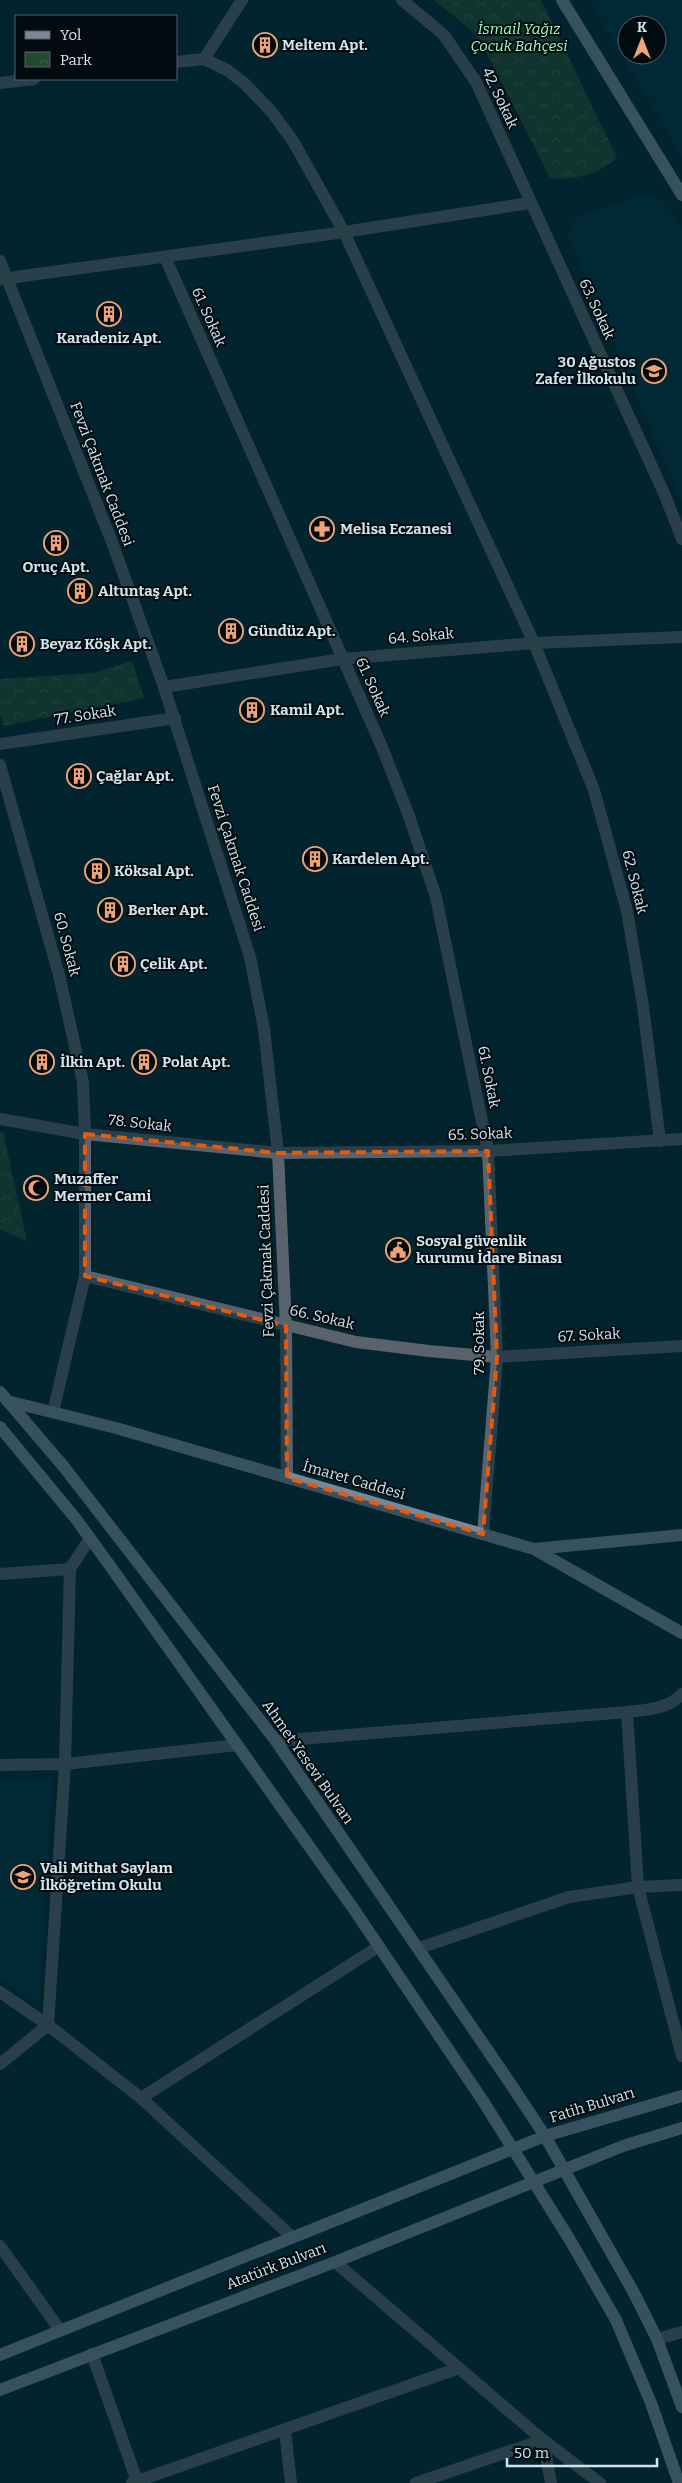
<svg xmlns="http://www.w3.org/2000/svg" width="682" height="2483" viewBox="0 0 682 2483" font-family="Bitter,serif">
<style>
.built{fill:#00303c;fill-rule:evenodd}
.park{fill:url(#park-crowns)}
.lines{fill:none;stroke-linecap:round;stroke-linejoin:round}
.street{stroke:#5a626c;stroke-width:12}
.secondary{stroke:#7a8797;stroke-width:12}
.marked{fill:none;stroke:#e8590c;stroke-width:4;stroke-dasharray:10 6;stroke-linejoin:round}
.labels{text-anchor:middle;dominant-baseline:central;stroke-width:4;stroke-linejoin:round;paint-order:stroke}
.park-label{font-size:15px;font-style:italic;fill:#a2fcbd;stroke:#020c10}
.poi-label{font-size:15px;font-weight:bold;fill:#d2e4eb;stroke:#020c10;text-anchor:start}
.street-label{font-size:15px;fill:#d2e4eb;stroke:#020c10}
</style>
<defs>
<pattern id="park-crowns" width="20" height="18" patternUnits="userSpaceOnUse" patternTransform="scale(1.25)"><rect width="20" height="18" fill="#224a2f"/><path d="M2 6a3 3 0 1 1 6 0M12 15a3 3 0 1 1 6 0" fill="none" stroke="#41644d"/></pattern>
</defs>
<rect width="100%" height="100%" fill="#02252f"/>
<g class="built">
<path d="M599,0H682V156L591,3ZM627,25H657V55H627Z"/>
<polygon points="644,194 664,202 682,230 682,501 568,235 573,221 582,215"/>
<polygon points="0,1778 52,1778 39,2009 0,1976"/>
</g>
<g class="park">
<path d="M434,0H541L617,158C596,175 577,180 550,178L486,51L471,30Z"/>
<polygon points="132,661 144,698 4,726 0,715 0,679 93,673"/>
<polygon points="0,1132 3,1132 27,1241 0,1230"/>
</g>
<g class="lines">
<g class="street">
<polyline points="402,0 444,35 476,82 664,493 682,539"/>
<polyline points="204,59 227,70 244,83 271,111 293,141 344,232 534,643 594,790 627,911 643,1006 660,1141"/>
<polyline points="176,62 204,59 242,0"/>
<polyline points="0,83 34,79"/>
<polyline points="165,257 382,747 409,816 436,897 488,1151 497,1357 483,1534"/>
<polyline points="0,261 112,542 164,687 250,957 264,1029 278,1153 286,1326 287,1478"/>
<polyline points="1,279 344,232 530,203"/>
<polyline points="164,687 342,659 534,643 682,637"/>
<polyline points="0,744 175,718"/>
<polyline points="0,765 59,975 83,1082 85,1134 85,1276 53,1412"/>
<polyline points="0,1119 85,1134 278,1153 488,1151 682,1139"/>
<polyline points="85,1276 356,1342 429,1351 497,1357 682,1346"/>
<polyline points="0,1574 70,1569"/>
<polyline points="627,1712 638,1887 682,2056"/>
<path d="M276,1741L627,1712C646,1710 668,1709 682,1694"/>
<polyline points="0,1765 65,1764 237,1745"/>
<polyline points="419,1948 569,1897 638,1887 682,1885"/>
<polyline points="0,1992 48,2025 141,2098 292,2237"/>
<polyline points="0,2064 48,2025 65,1764 70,1569 90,1538"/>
<polyline points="141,2098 378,1947"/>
<polyline points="0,2246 60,2330"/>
<polyline points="335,2262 543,2440 600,2483"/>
<polyline points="657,2339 682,2332"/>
<polyline points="92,2354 137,2481"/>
<polyline points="285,2431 291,2483"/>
<polyline points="132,2483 459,2368"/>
<polyline points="416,2483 543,2440 551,2483"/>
</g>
<g class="secondary">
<polyline points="562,0 682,195"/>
<polyline points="0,1392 64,1467 276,1741 510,2083 545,2136 634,2293 657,2339 682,2407"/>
<polyline points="7,1401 116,1428 534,1549 682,1633"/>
<polyline points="0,1427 76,1519 108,1563 353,1908 483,2101 570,2240 616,2320 651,2403 679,2483"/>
<polyline points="534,1549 682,1535"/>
<polyline points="0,2355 545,2136 682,2096"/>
<polyline points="0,2390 335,2262 623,2146 682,2128"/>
</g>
</g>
<path d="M0 0H682V2483H0ZM85,1134L278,1153L488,1151L497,1357L483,1534L287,1478L286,1326L85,1276Z" fill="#02252f" fill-opacity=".55" fill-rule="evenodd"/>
<path class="marked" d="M85,1134L278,1153L488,1151L497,1357L483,1534L287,1478L286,1326L85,1276Z"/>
<defs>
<symbol id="building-ring" viewBox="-11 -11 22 22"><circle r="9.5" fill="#020c10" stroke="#efa376" stroke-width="1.5"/><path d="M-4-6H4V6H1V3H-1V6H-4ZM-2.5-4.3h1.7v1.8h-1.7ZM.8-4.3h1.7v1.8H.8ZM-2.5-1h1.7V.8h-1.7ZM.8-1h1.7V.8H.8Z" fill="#efa376"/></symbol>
<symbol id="school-ring" viewBox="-11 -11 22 22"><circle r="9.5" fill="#020c10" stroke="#efa376" stroke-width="1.5"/><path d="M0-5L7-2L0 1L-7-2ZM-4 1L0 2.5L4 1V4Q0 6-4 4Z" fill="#efa376"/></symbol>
<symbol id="pharmacy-ring" viewBox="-11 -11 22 22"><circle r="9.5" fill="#020c10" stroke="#efa376" stroke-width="1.5"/><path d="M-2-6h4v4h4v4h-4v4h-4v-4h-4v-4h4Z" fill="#efa376"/></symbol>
<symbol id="mosque-ring" viewBox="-11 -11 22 22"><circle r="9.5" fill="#020c10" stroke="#efa376" stroke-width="1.5"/><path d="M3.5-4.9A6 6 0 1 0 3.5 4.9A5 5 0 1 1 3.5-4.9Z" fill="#efa376"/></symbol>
<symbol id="civic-ring" viewBox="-11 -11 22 22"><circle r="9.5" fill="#020c10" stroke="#efa376" stroke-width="1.5"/><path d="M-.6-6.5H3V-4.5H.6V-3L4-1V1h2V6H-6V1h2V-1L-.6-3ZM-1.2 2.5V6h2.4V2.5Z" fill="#efa376"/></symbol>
</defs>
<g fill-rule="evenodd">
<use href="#building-ring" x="251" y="31" width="28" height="28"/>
<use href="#building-ring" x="95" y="300" width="28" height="28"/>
<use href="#school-ring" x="640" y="357" width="28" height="28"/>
<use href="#pharmacy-ring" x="308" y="515" width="28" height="28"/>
<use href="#building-ring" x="42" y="529" width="28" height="28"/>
<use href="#building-ring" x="66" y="577" width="28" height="28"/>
<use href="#building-ring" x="217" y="617" width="28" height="28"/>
<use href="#building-ring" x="8" y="630" width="28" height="28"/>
<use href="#building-ring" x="238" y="696" width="28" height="28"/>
<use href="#building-ring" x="65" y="762" width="28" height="28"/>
<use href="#building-ring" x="301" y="845" width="28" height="28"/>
<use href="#building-ring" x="83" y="857" width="28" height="28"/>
<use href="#building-ring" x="96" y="896" width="28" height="28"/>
<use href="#building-ring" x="109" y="950" width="28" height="28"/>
<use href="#building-ring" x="28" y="1048" width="28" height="28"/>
<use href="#building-ring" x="130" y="1048" width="28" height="28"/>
<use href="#mosque-ring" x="22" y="1174" width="28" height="28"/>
<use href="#civic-ring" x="384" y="1236" width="28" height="28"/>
<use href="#school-ring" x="9" y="1863" width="28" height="28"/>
</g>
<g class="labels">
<g class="park-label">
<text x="519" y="29">İsmail Yağız<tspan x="519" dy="17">Çocuk Bahçesi</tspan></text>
</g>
<g class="poi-label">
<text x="282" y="45">Meltem Apt.</text>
<text x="109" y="338" text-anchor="middle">Karadeniz Apt.</text>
<text x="636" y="362" text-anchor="end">30 Ağustos<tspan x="636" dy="17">Zafer İlkokulu</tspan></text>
<text x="340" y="529">Melisa Eczanesi</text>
<text x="56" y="567" text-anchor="middle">Oruç Apt.</text>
<text x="98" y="591">Altuntaş Apt.</text>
<text x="248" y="631">Gündüz Apt.</text>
<text x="40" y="644">Beyaz Köşk Apt.</text>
<text x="270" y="710">Kamil Apt.</text>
<text x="96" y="776">Çağlar Apt.</text>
<text x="332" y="859">Kardelen Apt.</text>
<text x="114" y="871">Köksal Apt.</text>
<text x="128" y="910">Berker Apt.</text>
<text x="140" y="964">Çelik Apt.</text>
<text x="60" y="1062">İlkin Apt.</text>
<text x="162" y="1062">Polat Apt.</text>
<text x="54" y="1179">Muzaffer<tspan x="54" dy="17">Mermer Cami</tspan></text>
<text x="416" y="1241">Sosyal güvenlik<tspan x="416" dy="17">kurumu İdare Binası</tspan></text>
<text x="40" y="1868">Vali Mithat Saylam<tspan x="40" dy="17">İlköğretim Okulu</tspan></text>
</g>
<g class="street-label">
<text transform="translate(500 98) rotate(65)">42. Sokak</text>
<text transform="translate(597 309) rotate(65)">63. Sokak</text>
<text transform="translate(209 317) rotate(66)">61. Sokak</text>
<text transform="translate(102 474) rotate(69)">Fevzi Çakmak Caddesi</text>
<text transform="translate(421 636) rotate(-5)">64. Sokak</text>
<text transform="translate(373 687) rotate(66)">61. Sokak</text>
<text transform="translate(85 715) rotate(-9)">77. Sokak</text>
<text transform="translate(236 858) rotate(72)">Fevzi Çakmak Caddesi</text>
<text transform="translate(635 882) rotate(76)">62. Sokak</text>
<text transform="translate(67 944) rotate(75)">60. Sokak</text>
<text transform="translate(489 1077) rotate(79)">61. Sokak</text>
<text transform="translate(140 1123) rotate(6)">78. Sokak</text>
<text transform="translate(480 1134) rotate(-2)">65. Sokak</text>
<text transform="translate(266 1261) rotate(-92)">Fevzi Çakmak Caddesi</text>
<text transform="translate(322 1317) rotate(13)">66. Sokak</text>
<text transform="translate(589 1335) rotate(-3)">67. Sokak</text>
<text transform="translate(479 1343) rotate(-90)">79. Sokak</text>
<text transform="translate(354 1480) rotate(16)">İmaret Caddesi</text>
<text transform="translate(308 1762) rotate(55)">Ahmet Yesevi Bulvarı</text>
<text transform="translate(592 2105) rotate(-17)">Fatih Bulvarı</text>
<text transform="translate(276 2266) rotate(-21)">Atatürk Bulvarı</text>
</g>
</g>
<rect x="15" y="15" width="162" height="65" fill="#020c10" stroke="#556268"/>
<rect x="25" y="31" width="25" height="8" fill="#7a8797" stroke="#556268"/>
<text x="60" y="40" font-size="15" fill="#d2e4eb">Yol</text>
<rect x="25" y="52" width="25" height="15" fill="url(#park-crowns)" stroke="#556268"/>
<text x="60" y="65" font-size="15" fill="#d2e4eb">Park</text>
<g transform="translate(642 40)"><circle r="24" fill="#020c10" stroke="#556268"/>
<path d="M0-4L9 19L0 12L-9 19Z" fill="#efa376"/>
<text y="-8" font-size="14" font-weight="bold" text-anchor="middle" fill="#d2e4eb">K</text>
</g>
<path d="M507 2458v8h150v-8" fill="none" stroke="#d2e4eb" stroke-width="2.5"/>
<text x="514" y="2458" font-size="15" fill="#d2e4eb" stroke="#020c10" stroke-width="4" paint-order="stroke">50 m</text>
</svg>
